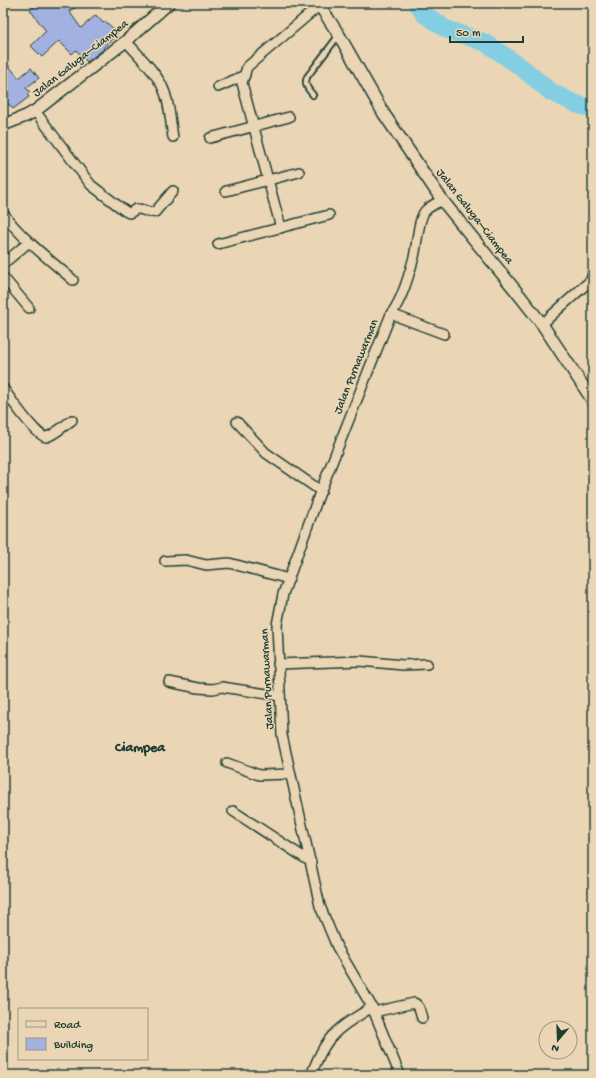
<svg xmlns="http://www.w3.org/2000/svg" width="596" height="1078" viewBox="0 0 596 1078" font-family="'Gochi Hand',sans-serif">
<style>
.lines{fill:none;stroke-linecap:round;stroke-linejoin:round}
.river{stroke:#83cee3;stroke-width:18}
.building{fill:#a3b1e0;stroke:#1f3d34}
.service-casing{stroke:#1f3d34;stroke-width:8}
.minor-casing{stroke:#1f3d34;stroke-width:12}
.tertiary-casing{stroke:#1f3d34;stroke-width:14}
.service{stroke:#ead6b5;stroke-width:4.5}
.minor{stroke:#ead6b5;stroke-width:9}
.tertiary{stroke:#ead6b5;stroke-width:11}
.labels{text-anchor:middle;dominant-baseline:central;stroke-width:3;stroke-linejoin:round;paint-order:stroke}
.street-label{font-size:12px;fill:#1f3d34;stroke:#ead6b5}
.quarter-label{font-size:14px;font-weight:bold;fill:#1f3d34;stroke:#ead6b5}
</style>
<rect width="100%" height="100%" fill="#ead6b5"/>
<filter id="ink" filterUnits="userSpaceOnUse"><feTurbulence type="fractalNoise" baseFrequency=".025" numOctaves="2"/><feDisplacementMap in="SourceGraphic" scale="8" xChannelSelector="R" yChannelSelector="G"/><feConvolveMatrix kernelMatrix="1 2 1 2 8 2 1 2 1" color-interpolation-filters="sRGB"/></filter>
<g filter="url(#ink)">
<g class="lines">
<polyline class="river" points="417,3 424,14 446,29 486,43 521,67 551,92 576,104 593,109"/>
</g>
<g class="building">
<polygon points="39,3 84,3 69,11 81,28 96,15 103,23 105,21 118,33 103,48 104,49 87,62 76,50 72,54 59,41 42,57 31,46 46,31 30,10"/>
<polygon points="3,59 19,78 31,68 39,78 26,88 30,92 27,94 29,97 13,109 9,104 3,108 3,87 8,83 3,76"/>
</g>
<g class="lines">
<defs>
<path id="service" d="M313,95C308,89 304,85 307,77L339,35"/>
<g id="minor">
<path d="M126,41C137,54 157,73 163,88C170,102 170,121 173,137"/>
<polyline points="218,87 245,75"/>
<path d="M35,111L91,185L125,211L129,213C132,212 134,210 136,209C143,208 148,214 155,212L173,191"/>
<polyline points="210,138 289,117"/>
<polyline points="226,191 299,172"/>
<path d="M3,213C22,239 49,259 73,280"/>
<polyline points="281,228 242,83 247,67 320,5"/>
<polyline points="218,244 329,215"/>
<polyline points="3,264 29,242"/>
<polyline points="3,277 29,308"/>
<polyline points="391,314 444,334"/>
<polyline points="542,324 591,280 593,273"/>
<path d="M3,388C9,397 37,437 46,437C53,436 66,424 72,420"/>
<polyline points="237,422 266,453 321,491"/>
<polyline points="165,561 186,560 206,565 229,563 289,579"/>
<polyline points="278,664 360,661 403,665 427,664"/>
<polyline points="169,682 198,688 213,689 222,687 280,696"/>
<polyline points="227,763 259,775 290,774"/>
<polyline points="233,811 311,862"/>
<path d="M374,1012L414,1003C420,1005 420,1012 422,1018"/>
<path d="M311,1075C317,1060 324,1043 336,1032C346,1022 360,1015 372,1007"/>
<path d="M400,1075L372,1007L337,947L320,906L282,735L277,625L283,594L319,495L391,314C402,300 409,275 414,257C417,246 418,217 426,210C430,206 437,203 442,200"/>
</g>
<g id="tertiary">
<polyline points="318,3 339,35 384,114 442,200 520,296 542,324 593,401"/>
<polyline points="3,125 26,116 35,111 126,41 169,3"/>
</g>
</defs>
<use href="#service" class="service-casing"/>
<use href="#minor" class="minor-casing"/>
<use href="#tertiary" class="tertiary-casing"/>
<use href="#service" class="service"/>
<use href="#minor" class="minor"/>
<use href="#tertiary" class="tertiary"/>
</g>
</g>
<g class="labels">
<g class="street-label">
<text transform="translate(81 59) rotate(-38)">Jalan Galuga–Ciampea</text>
<text transform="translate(474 217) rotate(52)">Jalan Galuga–Ciampea</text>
<text transform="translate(357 367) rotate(-68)">Jalan Purnawarman</text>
<text transform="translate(268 679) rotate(-93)">Jalan Purnawarman</text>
</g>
<g class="quarter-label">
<text x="140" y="748">Ciampea</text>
</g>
</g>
<rect width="596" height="1078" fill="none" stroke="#ead6b5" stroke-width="16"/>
<rect x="8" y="8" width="580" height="1062" fill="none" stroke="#1f3d34" stroke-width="1.5" filter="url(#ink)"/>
<rect x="18" y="1008" width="130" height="52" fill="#ead6b5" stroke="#999981"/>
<rect x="26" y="1021" width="20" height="6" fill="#ead6b5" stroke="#999981"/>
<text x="54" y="1028" font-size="12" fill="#1f3d34">Road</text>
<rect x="26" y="1038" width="20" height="12" fill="#a3b1e0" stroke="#999981"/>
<text x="54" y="1048" font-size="12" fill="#1f3d34">Building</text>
<g transform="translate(558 1040) rotate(199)"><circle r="19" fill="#ead6b5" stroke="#999981"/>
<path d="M0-3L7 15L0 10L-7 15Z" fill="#1f3d34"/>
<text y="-6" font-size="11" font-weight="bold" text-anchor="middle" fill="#1f3d34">N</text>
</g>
<path d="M450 36v6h73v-6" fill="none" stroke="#1f3d34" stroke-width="2"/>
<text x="456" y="36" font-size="12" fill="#1f3d34" stroke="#ead6b5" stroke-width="3" paint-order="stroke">50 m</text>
</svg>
